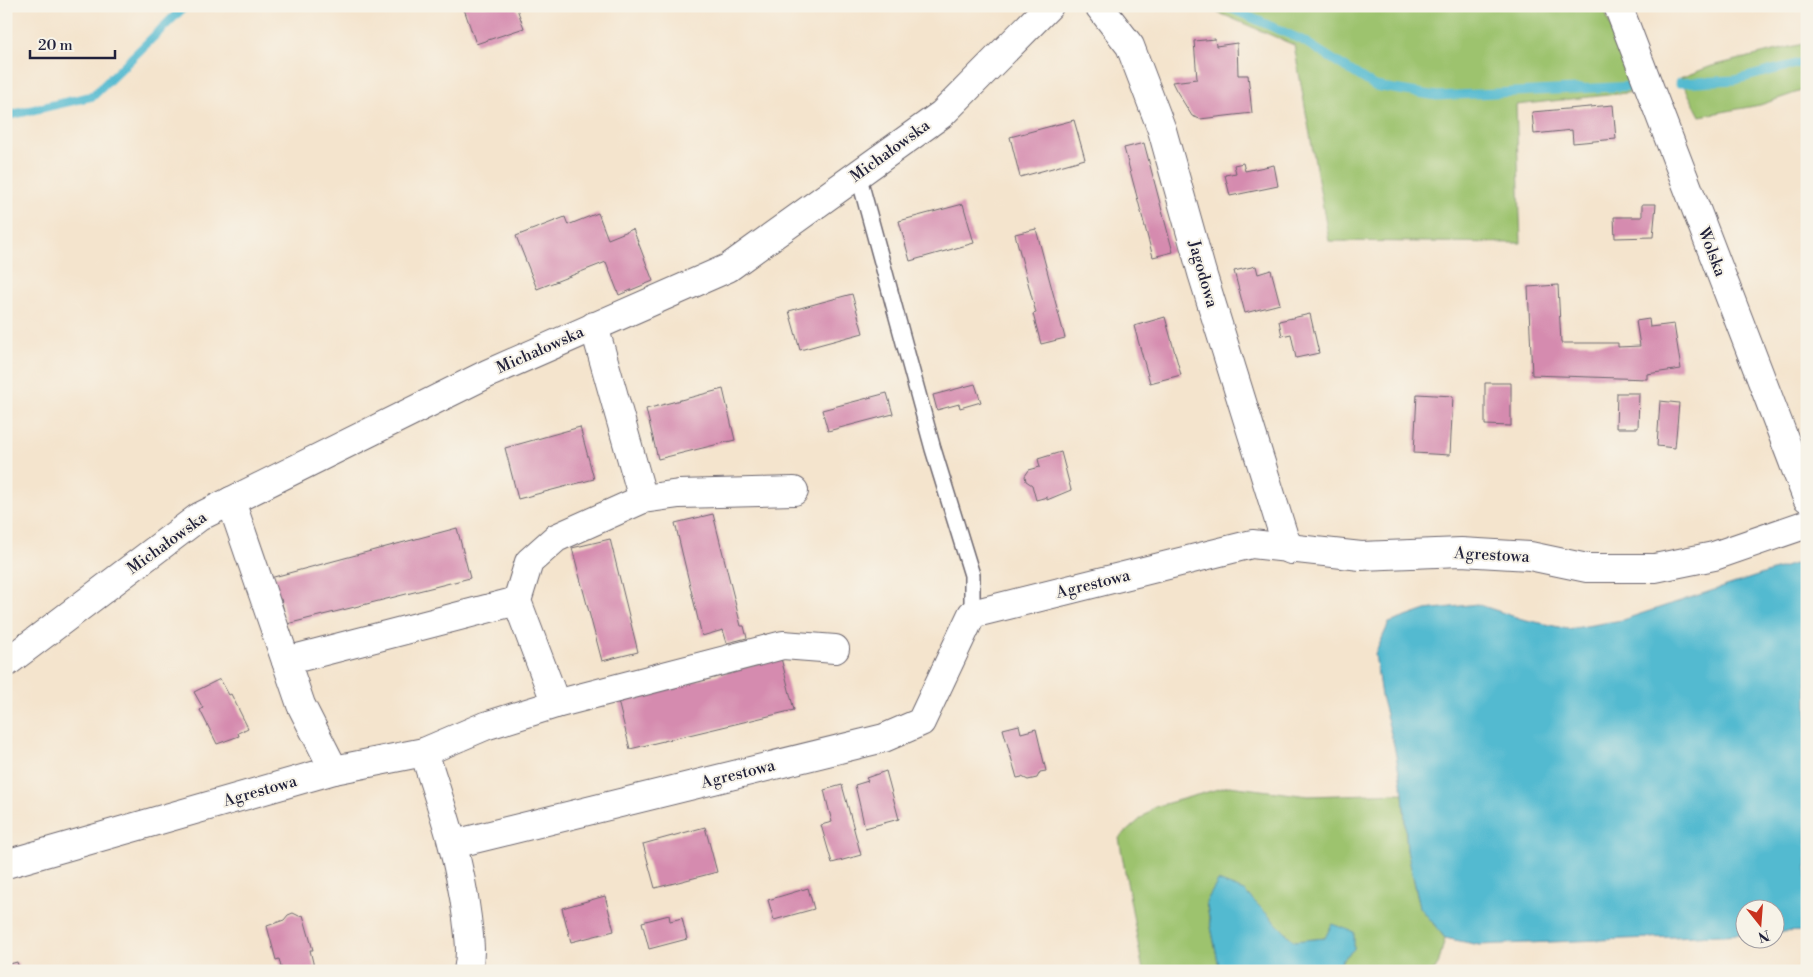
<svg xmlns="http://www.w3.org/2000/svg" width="1813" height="977" viewBox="0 0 1813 977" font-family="'Libre Bodoni',serif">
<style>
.green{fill:#9dc36e;stroke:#607254}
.water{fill:#52bad0;stroke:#3a6e86}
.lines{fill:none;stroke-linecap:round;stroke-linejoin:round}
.stream{stroke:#52bad0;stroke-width:9}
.building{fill:#d58baf}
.service-casing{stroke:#6c666e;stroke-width:18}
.minor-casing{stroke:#6c666e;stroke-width:30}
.service{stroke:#fff;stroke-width:15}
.minor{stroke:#fff;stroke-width:28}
.labels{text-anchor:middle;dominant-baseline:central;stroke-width:4;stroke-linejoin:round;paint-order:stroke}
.street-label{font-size:16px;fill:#22223b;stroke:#f7f3e8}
</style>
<rect width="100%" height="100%" fill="#f7f3e8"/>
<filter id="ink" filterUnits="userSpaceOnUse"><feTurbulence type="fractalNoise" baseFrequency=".02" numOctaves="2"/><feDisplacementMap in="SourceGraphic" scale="10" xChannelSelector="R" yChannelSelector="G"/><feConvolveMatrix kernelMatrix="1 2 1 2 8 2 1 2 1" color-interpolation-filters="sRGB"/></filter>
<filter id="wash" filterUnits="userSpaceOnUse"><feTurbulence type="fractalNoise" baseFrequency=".0096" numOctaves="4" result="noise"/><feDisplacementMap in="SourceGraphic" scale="20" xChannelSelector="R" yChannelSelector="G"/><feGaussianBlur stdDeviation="1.12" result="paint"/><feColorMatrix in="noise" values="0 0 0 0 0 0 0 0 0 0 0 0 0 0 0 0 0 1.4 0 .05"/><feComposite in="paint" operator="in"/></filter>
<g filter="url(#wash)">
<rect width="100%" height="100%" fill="#f4e4cd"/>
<g class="green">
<polygon points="1203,6 1603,6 1635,92 1516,105 1521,243 1329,241 1294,45"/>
<polygon points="1807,43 1807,89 1760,105 1700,116 1680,78 1712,66"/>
<polygon points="1229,786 1308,796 1403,793 1407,850 1420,907 1445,938 1438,965 1434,971 1339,971 1342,960 1354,949 1325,938 1294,942 1271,918 1206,902 1220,971 1143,971 1119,838 1154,807"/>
</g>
<g class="water">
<polygon points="1794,564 1807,567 1807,931 1776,932 1776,910 1746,910 1745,934 1479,945 1445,938 1420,907 1407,850 1403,793 1394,745 1381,696 1375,654 1389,623 1426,610 1477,604 1522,619 1568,629 1622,620"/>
<polygon points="1218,881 1244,891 1294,941 1325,938 1332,924 1354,932 1354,949 1342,960 1339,971 1220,971 1206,902"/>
</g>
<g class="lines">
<g class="stream">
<polyline points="1225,6 1302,40 1375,86 1437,96 1635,86"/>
<polyline points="1679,83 1735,80 1807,61"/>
<polyline points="6,116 93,96 185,6"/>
</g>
</g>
<g id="blocks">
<g class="building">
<polygon points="463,6 516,6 524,28 476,44"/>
<polygon points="1215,39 1216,46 1237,43 1238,75 1248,75 1252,113 1200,119 1192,116 1176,90 1172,82 1197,79 1194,41"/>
<polygon points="1613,105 1616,139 1573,143 1572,130 1534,134 1532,112"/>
<polygon points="1074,120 1085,159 1020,177 1010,137"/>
<polygon points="1144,143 1173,252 1153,257 1124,148"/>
<polygon points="1243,163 1245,171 1274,165 1278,186 1230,196 1225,175 1236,173 1234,165"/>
<polygon points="963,204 974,243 910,261 899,221"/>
<polygon points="1642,204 1656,204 1653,237 1615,238 1614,217 1642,217"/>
<polygon points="598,213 608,239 633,229 653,281 619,295 606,262 537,289 516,236 565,217 568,225"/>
<polygon points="1036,229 1065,338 1041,344 1033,314 1036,313 1015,234"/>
<polygon points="1256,266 1258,274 1271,270 1280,304 1245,313 1234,271"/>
<polygon points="1558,285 1561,343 1618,343 1618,347 1640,346 1636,321 1649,319 1650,327 1674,324 1681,369 1647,374 1647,379 1532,375 1528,287"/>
<polygon points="852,294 863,333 800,350 789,311"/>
<polygon points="1310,314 1319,353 1296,358 1291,334 1282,336 1279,321"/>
<polygon points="1165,317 1181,375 1150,383 1134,326"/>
<polygon points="1485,383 1511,383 1511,426 1485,425"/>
<polygon points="975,384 981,402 960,408 959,404 937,410 933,395"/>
<polygon points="723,389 735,440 658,459 646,409"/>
<polygon points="887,393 893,414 828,431 822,410"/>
<polygon points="1617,393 1639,393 1638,428 1616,428"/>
<polygon points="1417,394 1453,396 1450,455 1414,453"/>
<polygon points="1660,401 1679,403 1675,448 1657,446"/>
<polygon points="580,427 594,479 518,499 505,448"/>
<polygon points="1061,452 1071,490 1047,500 1047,497 1036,500 1032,485 1026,481 1025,476 1029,470 1040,467 1038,459"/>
<polygon points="713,514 741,626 744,626 747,638 727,643 723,630 702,636 675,523"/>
<polygon points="457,528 470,578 287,624 281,599 275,600 270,578"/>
<polygon points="610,539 638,652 602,661 572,548"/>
<polygon points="781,658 794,710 630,749 618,701"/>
<polygon points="220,679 229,695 231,694 248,728 238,733 239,736 217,744 200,710 203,708 194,692"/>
<polygon points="1019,725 1021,733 1036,729 1046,771 1040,772 1037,778 1028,780 1022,777 1017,778 1003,729"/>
<polygon points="886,771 899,819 865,828 855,785 868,781 866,778"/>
<polygon points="842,785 861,855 832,863 821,825 832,822 824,790"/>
<polygon points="705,827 717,872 655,888 643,844"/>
<polygon points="808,888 814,909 774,920 768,900"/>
<polygon points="605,896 614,931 571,942 562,908"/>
<polygon points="293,913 299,916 303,915 313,950 310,950 315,971 282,971 279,959 276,960 267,926 284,920 288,915"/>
<polygon points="669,915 670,921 682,918 687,939 649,949 642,922"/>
<polygon points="17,962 20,971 6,971 6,965"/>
</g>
</g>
</g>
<g filter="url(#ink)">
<use href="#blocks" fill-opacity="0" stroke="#6c666e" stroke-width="1"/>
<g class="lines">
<defs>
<polyline id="service" points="858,174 933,449 972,575 972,614"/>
<g id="minor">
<polyline points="1099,6 1130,46 1162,130 1202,273 1284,537 1291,550"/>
<polyline points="1618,6 1807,498"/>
<polyline points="594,326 643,499 679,494 794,491"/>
<polyline points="231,501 301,705 334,770"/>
<polyline points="286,661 517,601"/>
<polyline points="6,663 199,517 489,373 728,268 942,114 1049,6"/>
<polyline points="556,704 517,601 529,562 556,538 643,499"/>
<path d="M424,752C442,807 460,860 467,918C469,936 472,952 468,971"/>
<polyline points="454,844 884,738 921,722 972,614 1252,544 1361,556 1461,552 1530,556 1587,568 1655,568 1714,556 1807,524"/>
<polyline points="6,864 334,770 424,752 485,726 556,704 783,645 835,649"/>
</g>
</defs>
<use href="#service" class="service-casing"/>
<use href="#minor" class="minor-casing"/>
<use href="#service" class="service"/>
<use href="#minor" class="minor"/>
</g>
</g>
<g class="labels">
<g class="street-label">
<text transform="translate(890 151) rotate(-36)">Michałowska</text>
<text transform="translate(1712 252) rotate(69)">Wolska</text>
<text transform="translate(1203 274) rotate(74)">Jagodowa</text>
<text transform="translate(540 350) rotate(-24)">Michałowska</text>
<text transform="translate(167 543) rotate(-36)">Michałowska</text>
<text transform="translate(1492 555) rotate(3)">Agrestowa</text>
<text transform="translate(1093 584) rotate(-14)">Agrestowa</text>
<text transform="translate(738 774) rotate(-14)">Agrestowa</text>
<text transform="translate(260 791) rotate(-16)">Agrestowa</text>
</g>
</g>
<rect width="1813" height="977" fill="none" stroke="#f7f3e8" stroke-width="25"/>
<g transform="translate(1760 924) rotate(163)"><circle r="24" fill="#f7f3e8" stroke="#a29fa3"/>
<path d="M0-4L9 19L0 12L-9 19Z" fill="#c8321e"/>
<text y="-8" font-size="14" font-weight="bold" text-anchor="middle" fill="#22223b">N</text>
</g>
<path d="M30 50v8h85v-8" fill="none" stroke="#22223b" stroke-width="2.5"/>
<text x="38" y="50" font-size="15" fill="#22223b" stroke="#f7f3e8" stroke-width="4" paint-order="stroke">20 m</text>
</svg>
